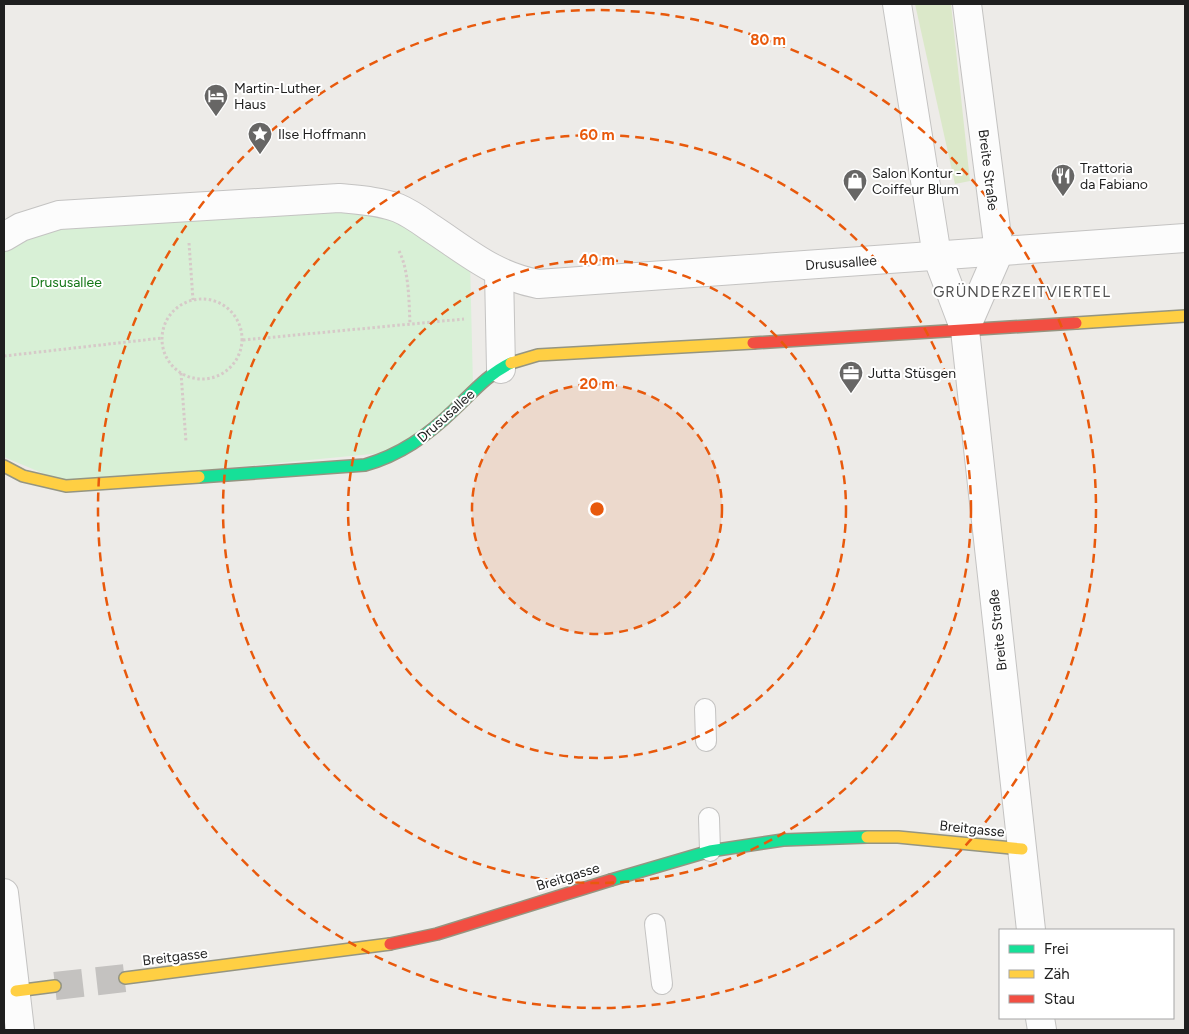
<svg xmlns="http://www.w3.org/2000/svg" width="1189" height="1034" viewBox="0 0 1189 1034" font-family="Figtree,sans-serif">
<style>
.grass{fill:#dbe8c9}
.park{fill:#d8f0d6}
.lines{fill:none;stroke-linecap:round;stroke-linejoin:round}
.secondary-tunnel{stroke:#c4c2c0;stroke-width:28;stroke-dasharray:28 14;stroke-linecap:butt}
.lane-casing{stroke:#c4c3c2;stroke-width:22}
.street-casing{stroke:#c4c3c2;stroke-width:30}
.fast-casing{stroke:#959581;stroke-width:14}
.slow-casing{stroke:#959581;stroke-width:14}
.jam-casing{stroke:#959581;stroke-width:14}
.path{stroke:#d6c9c8;stroke-width:3;stroke-dasharray:2.5 2.5;stroke-linecap:butt}
.lane{stroke:#fcfcfc;stroke-width:20}
.street{stroke:#fcfcfc;stroke-width:28}
.fast{stroke:#16e098;stroke-width:11}
.slow{stroke:#ffcf43;stroke-width:11}
.jam{stroke:#f24e42;stroke-width:11}
.ring{fill:none;stroke:#e8590c;stroke-width:2.5;stroke-dasharray:9 6}
.labels{text-anchor:middle;dominant-baseline:central;stroke-width:4;stroke-linejoin:round;paint-order:stroke}
.poi-label{font-size:14px;fill:#1f1f1f;stroke:#fff;text-anchor:start}
.street-label{font-size:14px;fill:#1f1f1f;stroke:#fff}
.park-label{font-size:14px;fill:#147617;stroke:#fff}
.neighbourhood-label{font-size:15px;letter-spacing:1px;fill:#525252;stroke:#fff}
.centre{fill:#e8590c;stroke:#fff;stroke-width:2.5}
.ring-label{font-size:15px;text-anchor:middle;font-weight:bold;fill:#e8590c;stroke:#fff;stroke-width:4;stroke-linejoin:round;paint-order:stroke}
</style>
<rect width="100%" height="100%" fill="#edebe8"/>
<polygon class="grass" points="915,4 951,4 970,181 955,184"/>
<polygon class="park" points="373,206 470,261 473,386 393,452 66,483 4,457 4,240 21,230"/>
<g class="lines">
<polyline class="secondary-tunnel" points="55,986 125,978"/>
<defs>
<g id="lane">
<polyline points="705,709 706,741"/>
<polyline points="709,818 710,851"/>
<polyline points="655,924 662,984"/>
</g>
<g id="street">
<polyline points="897,4 937,256 965,330 1031,930"/>
<path d="M4,237L21,227L59,215L339,198C359,200 379,201 398,208C410,213 421,221 431,228C469,253 493,275 538,284L1185,238"/>
<polyline points="499,272 501,369"/>
<polyline points="965,330 999,252 967,4"/>
<polyline points="4,893 20,1030"/>
<polyline points="1040,1018 1042,1030"/>
</g>
<g id="fast">
<path d="M199,477L365,465C400,455 427,436 454,410C472,393 488,374 511,363"/>
<polyline points="611,880 710,851 783,840 867,837"/>
</g>
<g id="slow">
<polyline points="1076,323 1185,316"/>
<polyline points="511,363 538,355 753,343"/>
<polyline points="4,466 23,476 66,486 199,477"/>
<polyline points="867,837 898,837 1022,849"/>
<polyline points="125,978 390,944"/>
<polyline points="16,991 55,986"/>
</g>
<g id="jam">
<polyline points="753,343 1076,323"/>
<polyline points="390,944 437,934 611,880"/>
</g>
</defs>
<use href="#lane" class="lane-casing"/>
<use href="#street" class="street-casing"/>
<use href="#fast" class="fast-casing"/>
<use href="#slow" class="slow-casing"/>
<use href="#jam" class="jam-casing"/>
<g class="path">
<polyline points="189,243 193,300"/>
<path d="M399,251C409,270 409,302 410,324"/>
<circle cx="202" cy="339" r="40"/>
<polyline points="243,340 464,319"/>
<polyline points="4,356 162,338"/>
<polyline points="181,373 186,442"/>
</g>
<use href="#lane" class="lane"/>
<use href="#street" class="street"/>
<use href="#fast" class="fast"/>
<use href="#slow" class="slow"/>
<use href="#jam" class="jam"/>
</g>
<circle cx="597" cy="509" r="125" fill="#e8590c" fill-opacity=".12"/>
<g class="ring">
<circle cx="597" cy="509" r="125"/>
<circle cx="597" cy="509" r="249"/>
<circle cx="597" cy="509" r="374"/>
<circle cx="597" cy="509" r="499"/>
</g>
<defs>
<symbol id="hotel-pin" viewBox="-11 -11 22 30"><path d="M0 17L-7.5 6A9.5 9.5 0 1 1 7.5 6Z" fill="#676665" stroke="#fff"/><path d="M-6-4.5h1.5V1H6V5H4.5V3h-9V5H-6ZM-4 0a1.8 1.8 0 1 1 3.6 0ZM.5 0V-2.5h3Q6-2.5 6 0Z" fill="#fff"/></symbol>
<symbol id="sight-pin" viewBox="-11 -11 22 30"><path d="M0 17L-7.5 6A9.5 9.5 0 1 1 7.5 6Z" fill="#676665" stroke="#fff"/><path d="M0-6L1.8-2.2L6-1.7L2.9 1.2L3.7 5.4L0 3.3L-3.7 5.4L-2.9 1.2L-6-1.7L-1.8-2.2Z" fill="#fff"/></symbol>
<symbol id="restaurant-pin" viewBox="-11 -11 22 30"><path d="M0 17L-7.5 6A9.5 9.5 0 1 1 7.5 6Z" fill="#676665" stroke="#fff"/><path d="M-5-6h1v4h1v-4h1v4h1v-4h1v5L-1.5 .5V6h-2V.5L-5-1ZM5-6V6H3V1.5H1.5Q1.5-4 5-6Z" fill="#fff"/></symbol>
<symbol id="shop-pin" viewBox="-11 -11 22 30"><path d="M0 17L-7.5 6A9.5 9.5 0 1 1 7.5 6Z" fill="#676665" stroke="#fff"/><path d="M-5-2.5h2.3a2.7 3.5 0 0 1 5.4 0H5L5.5 6h-11ZM-1.5-2.5h3a1.5 2.3 0 0 0-3 0Z" fill="#fff"/></symbol>
<symbol id="office-pin" viewBox="-11 -11 22 30"><path d="M0 17L-7.5 6A9.5 9.5 0 1 1 7.5 6Z" fill="#676665" stroke="#fff"/><path d="M-6-3h4V-5.5h4V-3h4V5H-6ZM-1-4.5V-3h2v-1.5ZM-6 0V1H6V0Z" fill="#fff"/></symbol>
</defs>
<g fill-rule="evenodd">
<use href="#hotel-pin" x="202" y="82" width="28" height="38"/>
<use href="#sight-pin" x="246" y="120" width="28" height="38"/>
<use href="#restaurant-pin" x="1049" y="162" width="28" height="38"/>
<use href="#shop-pin" x="841" y="167" width="28" height="38"/>
<use href="#office-pin" x="837" y="359" width="28" height="38"/>
</g>
<g class="labels">
<g class="poi-label">
<text x="234" y="88">Martin-Luther<tspan x="234" dy="16">Haus</tspan></text>
<text x="278" y="134">Ilse Hoffmann</text>
<text x="1080" y="168">Trattoria<tspan x="1080" dy="16">da Fabiano</tspan></text>
<text x="872" y="173">Salon Kontur -<tspan x="872" dy="16">Coiffeur Blum</tspan></text>
<text x="868" y="373">Jutta Stüsgen</text>
</g>
<g class="street-label">
<text transform="translate(988 170) rotate(83)">Breite Straße</text>
<text transform="translate(841 263) rotate(-4)">Drususallee</text>
<text transform="translate(446 416) rotate(-42)">Drususallee</text>
<text transform="translate(998 630) rotate(-96)">Breite Straße</text>
<text transform="translate(972 829) rotate(6)">Breitgasse</text>
<text transform="translate(568 877) rotate(-17)">Breitgasse</text>
<text transform="translate(175 957) rotate(-7)">Breitgasse</text>
</g>
<g class="park-label">
<text x="66" y="282">Drususallee</text>
</g>
<g class="neighbourhood-label">
<text x="1022" y="292">GRÜNDERZEITVIERTEL</text>
</g>
</g>
<circle cx="597" cy="509" r="8" class="centre"/>
<g class="ring-label">
<text x="768" y="45">80 m</text>
<text x="597" y="140">60 m</text>
<text x="597" y="265">40 m</text>
<text x="597" y="389">20 m</text>
</g>
<rect width="1189" height="1034" fill="none" stroke="#1f1f1f" stroke-width="10"/>
<rect x="999" y="929" width="175" height="90" fill="#ffffff" stroke="#a5a5a5"/>
<rect x="1009" y="945" width="25" height="8" fill="#16e098" stroke="#a5a5a5"/>
<text x="1044" y="954" font-size="15" fill="#1f1f1f">Frei</text>
<rect x="1009" y="970" width="25" height="8" fill="#ffcf43" stroke="#a5a5a5"/>
<text x="1044" y="979" font-size="15" fill="#1f1f1f">Zäh</text>
<rect x="1009" y="995" width="25" height="8" fill="#f24e42" stroke="#a5a5a5"/>
<text x="1044" y="1004" font-size="15" fill="#1f1f1f">Stau</text>
</svg>
